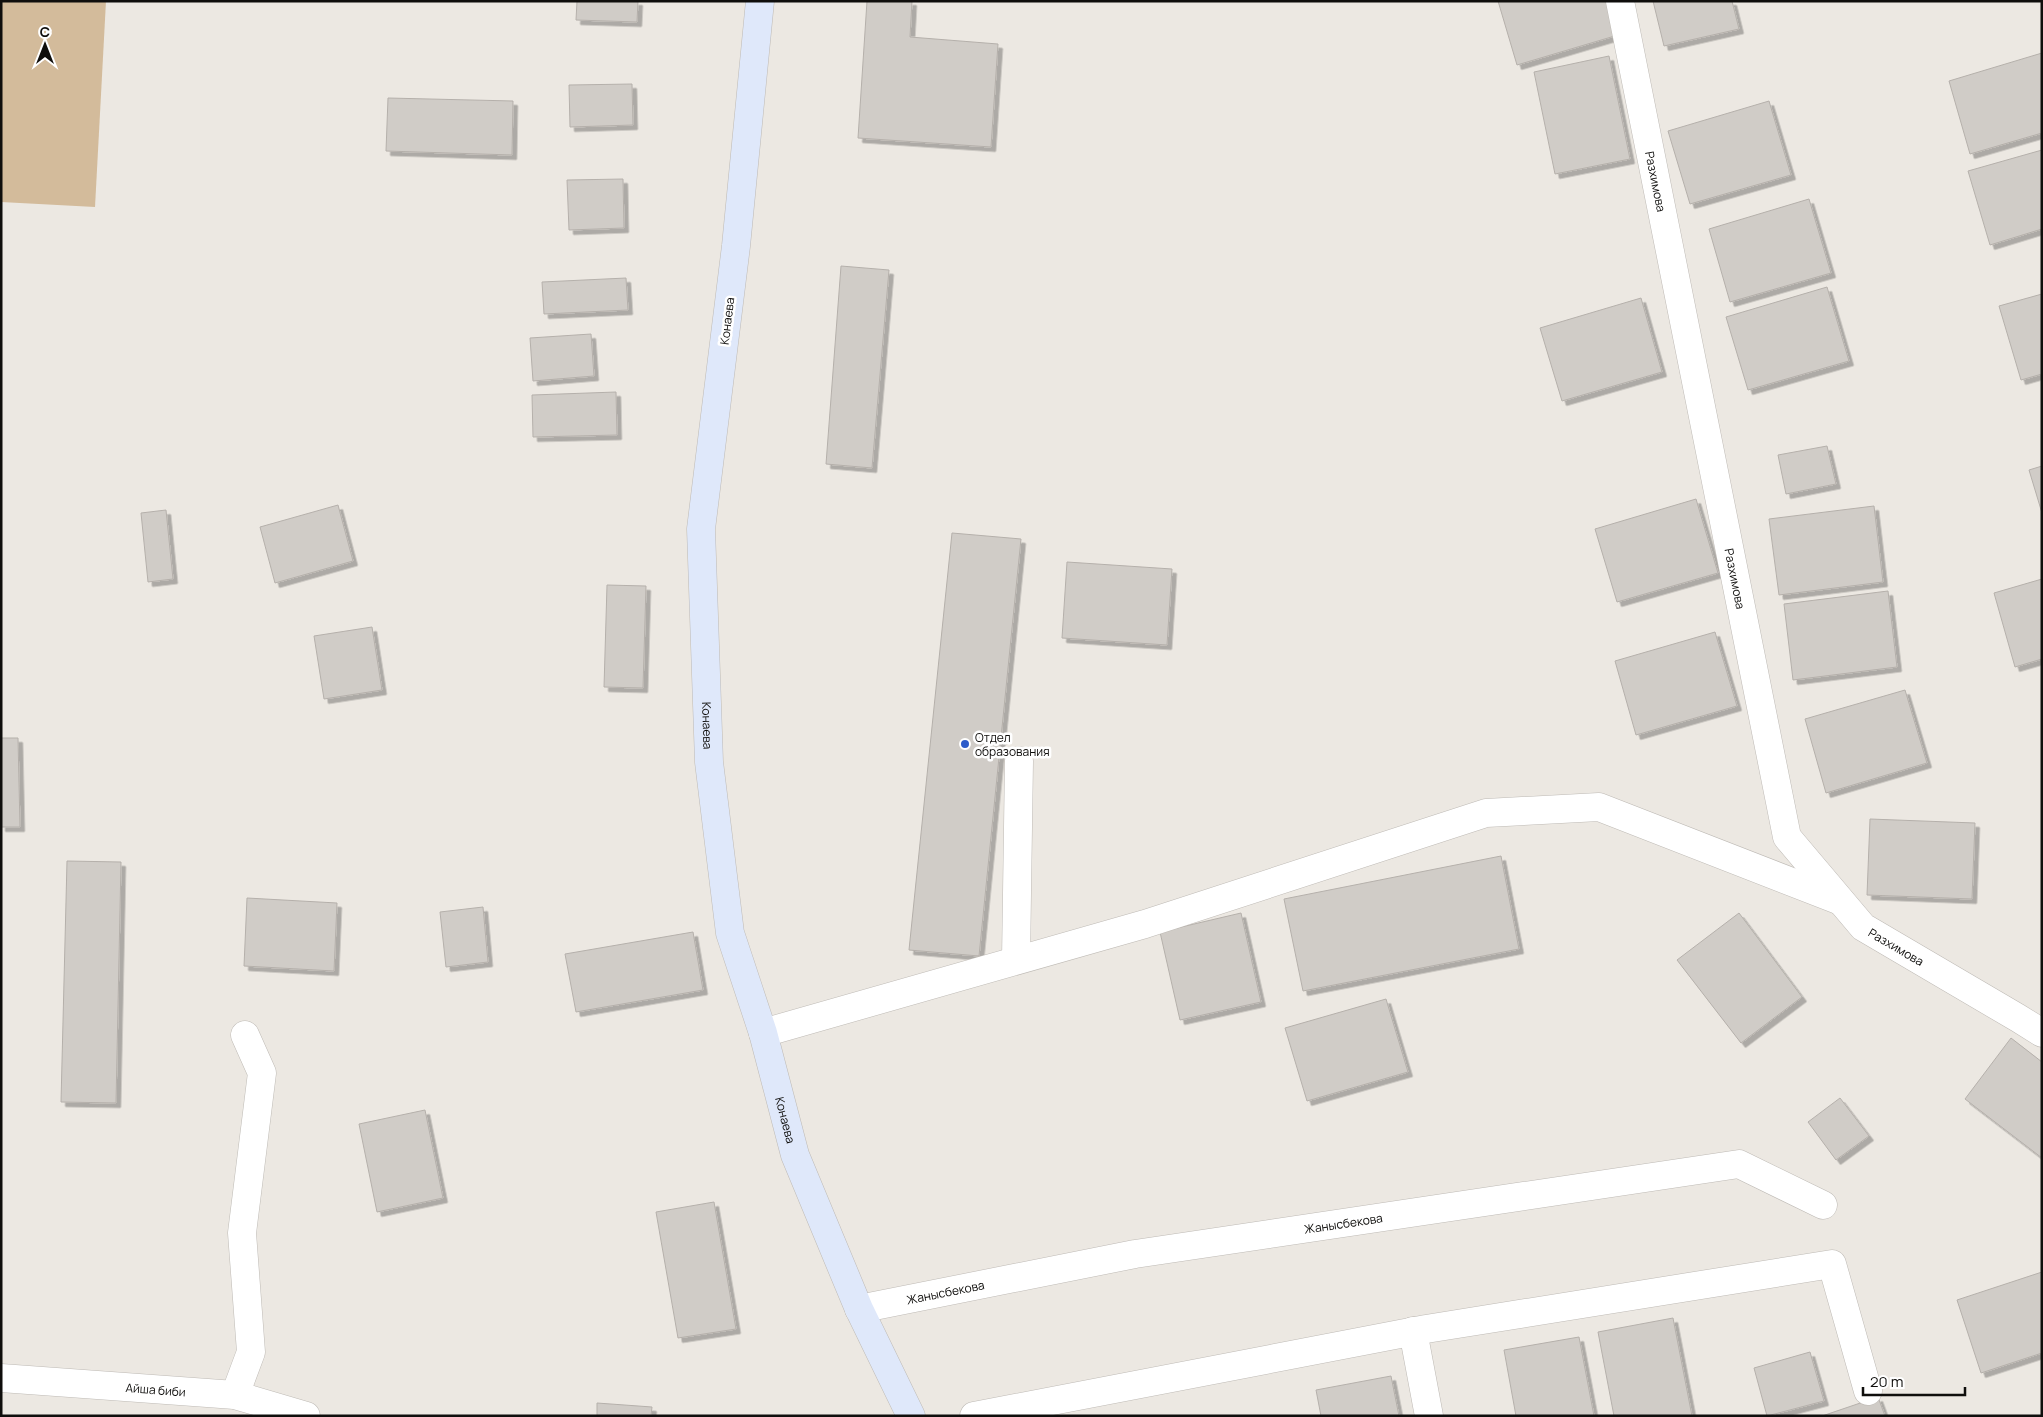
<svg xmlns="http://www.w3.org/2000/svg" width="2043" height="1417" viewBox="0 0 2043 1417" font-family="Manrope,sans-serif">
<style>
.green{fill:#d3bb9b}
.building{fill:#d0ccc7;stroke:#b5b0ab;filter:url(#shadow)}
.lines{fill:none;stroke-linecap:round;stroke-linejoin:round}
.street-casing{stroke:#bebab5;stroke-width:29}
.secondary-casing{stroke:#bebab5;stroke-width:29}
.street{stroke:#fff;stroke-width:28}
.secondary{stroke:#dfe8fa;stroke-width:28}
.poi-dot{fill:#2c5bc9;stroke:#fff;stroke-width:2}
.labels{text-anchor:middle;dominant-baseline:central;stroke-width:5;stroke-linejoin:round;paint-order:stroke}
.street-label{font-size:12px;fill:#0f0e0c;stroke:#fff}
.poi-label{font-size:12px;fill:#0f0e0c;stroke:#fff;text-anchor:start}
</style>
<defs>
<filter id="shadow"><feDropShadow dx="4.5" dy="4.5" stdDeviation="0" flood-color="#0004"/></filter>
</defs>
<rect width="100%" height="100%" fill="#ece8e2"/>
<polygon class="green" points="1,1 106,1 95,207 1,202"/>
<g class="building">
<polygon points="577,1 638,1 637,22 576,20"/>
<polygon points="867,1 912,1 910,37 998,44 991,147 858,138"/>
<polygon points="1498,1 1608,1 1618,35 1517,65"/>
<polygon points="1653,1 1732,1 1739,29 1664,46"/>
<polygon points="2042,53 2042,133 1970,154 1949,81"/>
<polygon points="1609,56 1630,159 1555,174 1534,72"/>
<polygon points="632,84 633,125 570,127 569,85"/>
<polygon points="388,98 513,101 512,155 386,151"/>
<polygon points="1769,101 1791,175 1690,204 1668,131"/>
<polygon points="2042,150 2042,229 1990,245 1968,171"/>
<polygon points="623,179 624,228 569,230 567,180"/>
<polygon points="1809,199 1831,273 1730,302 1709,229"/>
<polygon points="841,266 889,270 872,468 826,464"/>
<polygon points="626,278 628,310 544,314 542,282"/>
<polygon points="1827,287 1849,361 1748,390 1726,317"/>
<polygon points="2042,294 2042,374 2021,380 1999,306"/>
<polygon points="1641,298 1662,372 1562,401 1540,328"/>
<polygon points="591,334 594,376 533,381 530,338"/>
<polygon points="616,392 617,435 533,437 532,395"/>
<polygon points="1827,446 1836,484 1786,494 1778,455"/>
<polygon points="2042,466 2042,513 2029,470"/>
<polygon points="1696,499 1718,573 1617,602 1595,529"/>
<polygon points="338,505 353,561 275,583 260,527"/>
<polygon points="1874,506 1883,582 1779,595 1769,519"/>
<polygon points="166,510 173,579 148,582 141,513"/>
<polygon points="952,533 1021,539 979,956 909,950"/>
<polygon points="1067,562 1172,569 1167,645 1062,638"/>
<polygon points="2042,579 2042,659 2015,667 1994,593"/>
<polygon points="607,585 646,586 643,688 604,687"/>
<polygon points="1888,591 1897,667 1793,680 1784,604"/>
<polygon points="372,627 382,690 324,699 314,636"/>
<polygon points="1715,632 1737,706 1636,735 1615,661"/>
<polygon points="1905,690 1927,763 1826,793 1805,719"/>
<polygon points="1,738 18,738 20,827 1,827"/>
<polygon points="1870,819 1975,823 1972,899 1867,895"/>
<polygon points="1501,856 1519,949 1303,991 1284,899"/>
<polygon points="67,861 121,862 116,1103 61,1102"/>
<polygon points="247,898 337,903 334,971 244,966"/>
<polygon points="483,907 488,962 446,967 440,912"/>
<polygon points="1241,913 1261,1002 1180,1020 1160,932"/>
<polygon points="1739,913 1802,997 1741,1043 1677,960"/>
<polygon points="693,932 703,990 576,1012 565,954"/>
<polygon points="1386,999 1408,1072 1307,1101 1285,1028"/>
<polygon points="2011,1038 2042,1062 2042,1158 1965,1099"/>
<polygon points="1840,1098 1869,1136 1836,1160 1808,1122"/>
<polygon points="425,1110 443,1198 377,1212 359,1124"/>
<polygon points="714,1202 736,1329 678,1338 656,1212"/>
<polygon points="2042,1272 2042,1353 1981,1373 1957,1300"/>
<polygon points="1673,1318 1692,1416 1614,1416 1598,1332"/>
<polygon points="1579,1337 1594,1416 1516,1416 1504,1350"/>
<polygon points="1810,1352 1824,1401 1767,1416 1754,1368"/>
<polygon points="1391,1376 1399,1416 1321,1416 1316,1390"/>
<polygon points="1878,1397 1885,1416 1822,1416"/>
<polygon points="597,1403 652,1407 651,1416 597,1416"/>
</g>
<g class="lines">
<defs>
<g id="street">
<path id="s1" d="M1620,1L1787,837L1863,927L2018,1018L2042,1033"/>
<polyline points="1016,960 1019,761"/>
<polyline points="763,1033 1145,924 1486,813 1599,807 1838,900"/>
<path id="s2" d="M859,1309L1135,1254L1739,1164L1823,1205"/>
<polyline points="1413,1331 1429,1416"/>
<path id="s3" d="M1,1378L235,1395L306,1416"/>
<polyline points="235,1395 251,1352 242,1233 262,1073 245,1035"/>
<polyline points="974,1416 1426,1329 1832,1264 1868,1391"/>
</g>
<g id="secondary">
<path id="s4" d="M760,1L736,246L701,529L709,762L730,933L763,1033L795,1155L859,1309L911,1416"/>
</g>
</defs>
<use href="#street" class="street-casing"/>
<use href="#secondary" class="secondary-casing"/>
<use href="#street" class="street"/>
<use href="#secondary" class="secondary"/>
</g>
<circle class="poi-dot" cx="965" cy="744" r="5"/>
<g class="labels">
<g class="street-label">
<text stroke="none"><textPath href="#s1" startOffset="184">Разхимова</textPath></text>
<text transform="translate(727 321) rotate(-83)">Конаева</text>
<text stroke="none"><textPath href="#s1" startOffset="589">Разхимова</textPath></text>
<text stroke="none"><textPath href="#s4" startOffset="728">Конаева</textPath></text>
<text stroke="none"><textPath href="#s1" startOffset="1009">Разхимова</textPath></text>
<text stroke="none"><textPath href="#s4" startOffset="1132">Конаева</textPath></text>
<text stroke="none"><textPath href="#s2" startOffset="492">Жанысбекова</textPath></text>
<text stroke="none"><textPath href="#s2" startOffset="88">Жанысбекова</textPath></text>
<text stroke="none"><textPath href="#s3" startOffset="155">Айша биби</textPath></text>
</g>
<g class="poi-label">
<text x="975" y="737">Отдел<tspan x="975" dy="14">образования</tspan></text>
</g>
</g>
<rect width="2043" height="1417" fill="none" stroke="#0f0e0c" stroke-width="5"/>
<g transform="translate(45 45)" stroke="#ffffff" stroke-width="4" paint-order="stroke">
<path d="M0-4L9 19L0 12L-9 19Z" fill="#0f0e0c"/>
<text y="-8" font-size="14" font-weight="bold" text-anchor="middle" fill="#0f0e0c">С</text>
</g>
<path d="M1863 1387v8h102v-8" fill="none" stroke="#0f0e0c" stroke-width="2.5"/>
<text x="1870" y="1387" font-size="15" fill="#0f0e0c" stroke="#ffffff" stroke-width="4" paint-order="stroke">20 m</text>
</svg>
